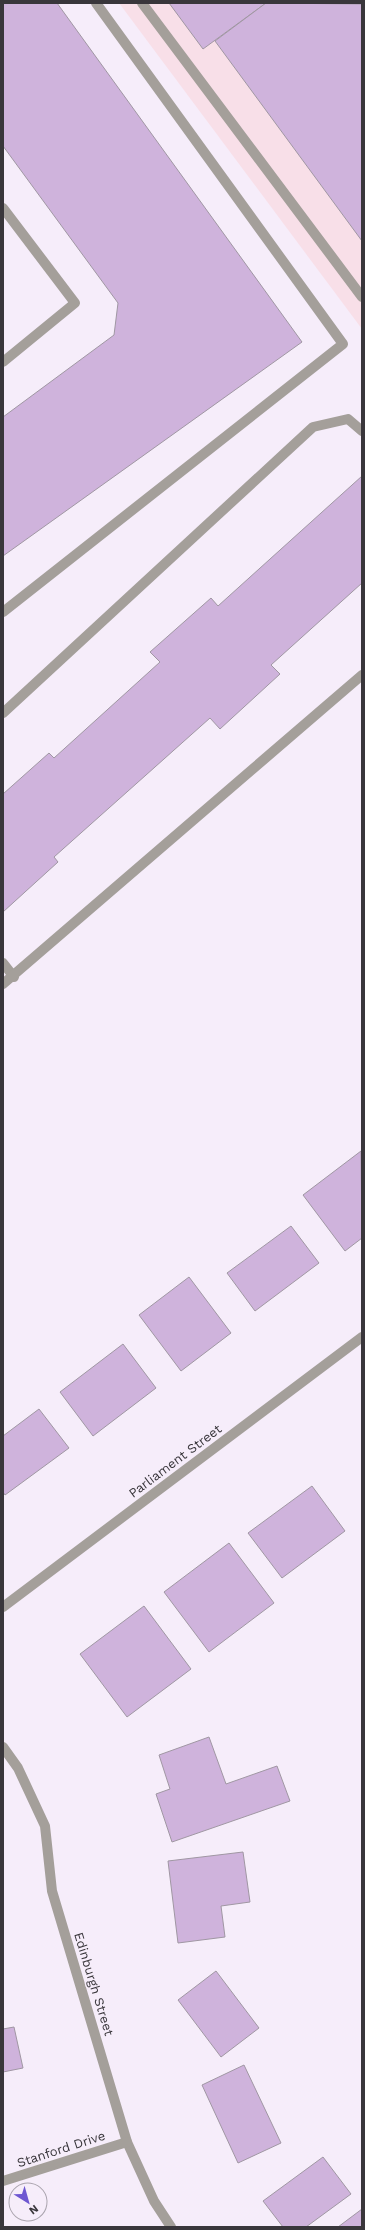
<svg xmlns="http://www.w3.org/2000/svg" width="365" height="2230" viewBox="0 0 365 2230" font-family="'Work Sans',sans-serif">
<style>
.commercial{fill:#f8dfe8}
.building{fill:#cfb3dc;stroke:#a097a3}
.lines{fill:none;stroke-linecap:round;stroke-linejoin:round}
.minor{stroke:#a49f9a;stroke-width:10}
.labels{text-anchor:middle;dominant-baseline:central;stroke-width:3;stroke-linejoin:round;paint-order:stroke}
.street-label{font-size:13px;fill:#39363b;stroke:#f6edfa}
</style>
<rect width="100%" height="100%" fill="#f6edfa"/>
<polygon class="commercial" points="119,3 362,3 362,329"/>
<g class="building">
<polygon points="3,3 57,3 302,342 3,556 3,417 114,335 118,303 3,146"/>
<polygon points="169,3 266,3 203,49"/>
<polygon points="266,3 362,4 362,241 215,41"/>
<polygon points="362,476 362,583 271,665 280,674 220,729 210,718 54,857 58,862 3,912 3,794 49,753 54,758 160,662 150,652 211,598 218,606"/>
<polygon points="361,1151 362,1238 345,1251 303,1195"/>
<polygon points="291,1226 319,1263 255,1311 227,1273"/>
<polygon points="189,1277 231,1333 181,1371 139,1315"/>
<polygon points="123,1344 156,1388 93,1436 60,1392"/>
<polygon points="39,1409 69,1448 5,1495 3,1492 3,1436"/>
<polygon points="312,1486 345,1531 282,1578 248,1533"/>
<polygon points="229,1543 274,1603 209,1652 164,1592"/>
<polygon points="144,1606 191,1669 127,1717 80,1654"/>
<polygon points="209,1737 226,1784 277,1766 290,1801 172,1842 156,1794 170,1789 159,1755"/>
<polygon points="243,1852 250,1902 221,1906 225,1937 178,1943 168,1861"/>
<polygon points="216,1971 259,2028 221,2057 178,2000"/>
<polygon points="14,2027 23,2068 3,2072 3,2029"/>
<polygon points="244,2065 281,2143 238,2163 202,2085"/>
<polygon points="323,2157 351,2194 306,2227 283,2227 263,2201"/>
<polygon points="362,2209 362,2227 338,2227"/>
</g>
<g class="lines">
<g class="minor">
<polyline points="142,3 362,297"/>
<polyline points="3,208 75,303 3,362"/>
<polyline points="3,612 343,344 96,3"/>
<polyline points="3,713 313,427 348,419 362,431"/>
<polyline points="3,963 14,977"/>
<polyline points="3,984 362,675"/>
<polyline points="3,1607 362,1337"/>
<polyline points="3,1747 18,1768 45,1826 52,1891 127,2142 154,2201 171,2227"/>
<polyline points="3,2181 127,2142"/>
</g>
</g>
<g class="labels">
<g class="street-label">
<text transform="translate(175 1461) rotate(-37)">Parliament Street</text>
<text transform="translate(94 1984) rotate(73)">Edinburgh Street</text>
<text transform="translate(61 2149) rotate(-18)">Stanford Drive</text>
</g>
</g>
<rect width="365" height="2230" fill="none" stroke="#39363b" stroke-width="8"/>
<g transform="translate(28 2202) rotate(143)"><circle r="19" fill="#f6edfa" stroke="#aaa4ae"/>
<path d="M0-3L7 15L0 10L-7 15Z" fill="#6e57d1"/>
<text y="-6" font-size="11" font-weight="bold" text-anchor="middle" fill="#39363b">N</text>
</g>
</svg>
